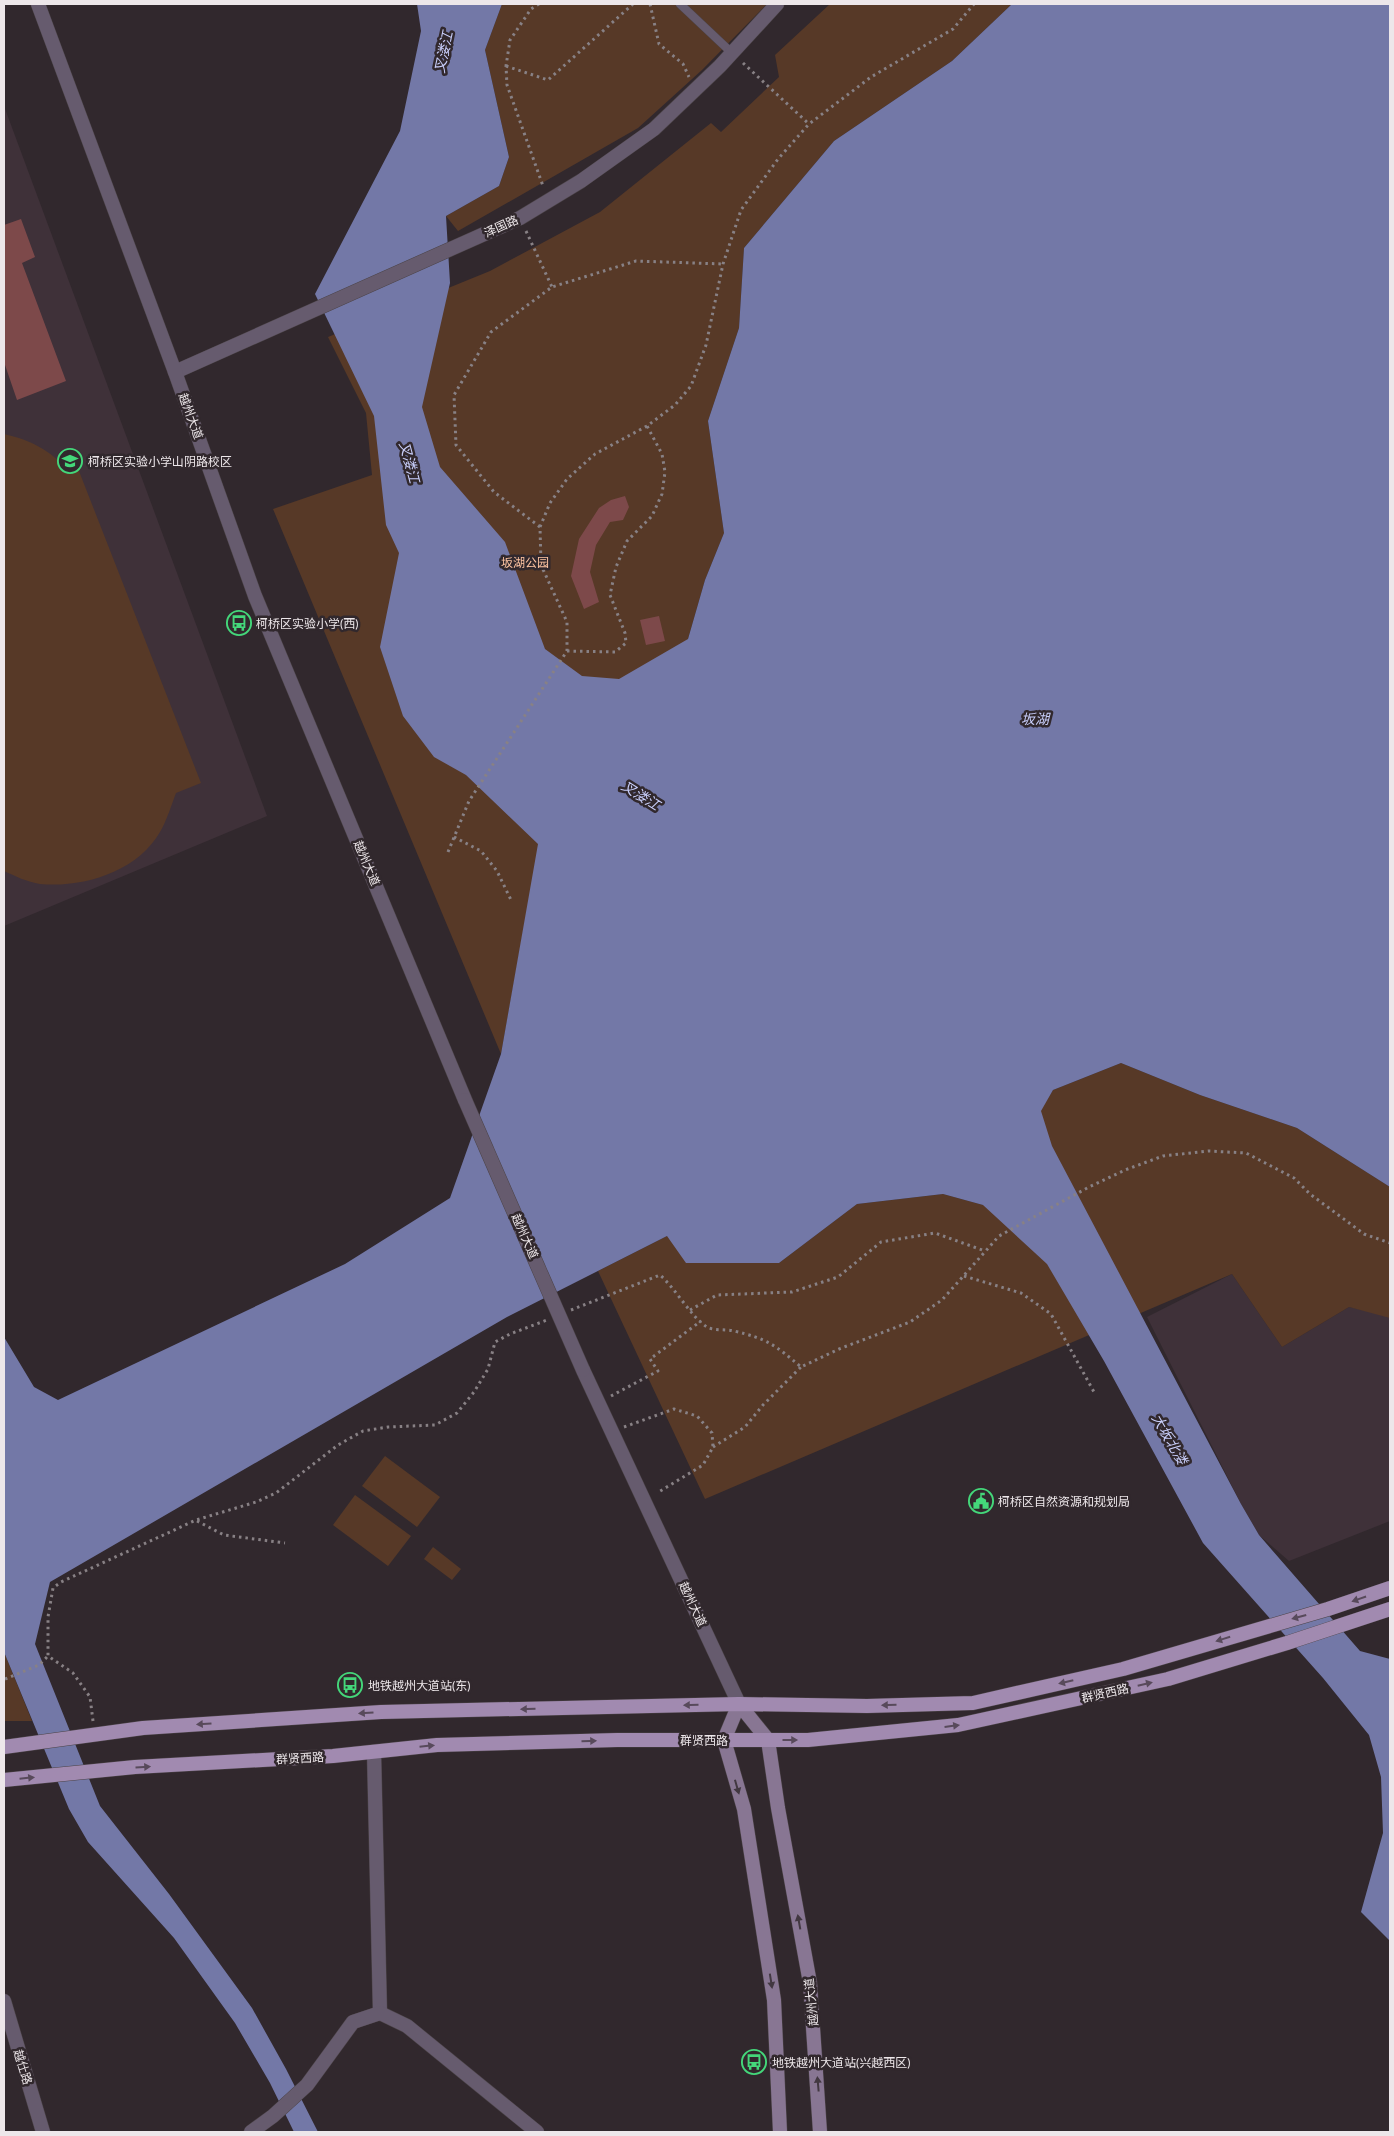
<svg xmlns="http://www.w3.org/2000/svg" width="1394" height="2136" viewBox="0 0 1394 2136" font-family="Lato,'Noto Sans SC',sans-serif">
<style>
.built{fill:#3f3139}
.green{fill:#573927}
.water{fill:#7378a7}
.building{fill:#7d494a}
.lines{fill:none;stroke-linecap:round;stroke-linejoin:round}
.service-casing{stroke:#4b4347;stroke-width:9}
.minor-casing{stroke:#4b4347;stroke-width:15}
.tertiary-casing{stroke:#4b4347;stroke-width:15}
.secondary-casing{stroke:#4b4347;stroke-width:15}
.primary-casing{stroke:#4b4347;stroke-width:15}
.path{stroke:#888185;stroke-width:3;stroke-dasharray:2.5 4;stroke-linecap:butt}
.service{stroke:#665b6e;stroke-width:8}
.minor{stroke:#665b6e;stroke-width:14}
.tertiary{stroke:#665b6e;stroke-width:14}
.secondary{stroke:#887693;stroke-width:14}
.primary{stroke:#a18ab0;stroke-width:14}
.tertiary-bridge-casing{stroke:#4b4347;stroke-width:15;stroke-linecap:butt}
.path-bridge{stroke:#888185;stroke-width:3;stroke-dasharray:2.5 4;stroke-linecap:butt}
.tertiary-bridge{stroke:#665b6e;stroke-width:14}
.oneway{fill:#584a5b}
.oneway2{fill:#423841}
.labels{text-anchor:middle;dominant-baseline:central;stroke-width:5;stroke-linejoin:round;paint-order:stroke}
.street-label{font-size:12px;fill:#ede7ea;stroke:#31282d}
.poi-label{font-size:12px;fill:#ede7ea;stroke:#31282d;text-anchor:start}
.park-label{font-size:12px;fill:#fec4a2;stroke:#31282d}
.water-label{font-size:14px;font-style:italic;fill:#c8cefa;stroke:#31282d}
</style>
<rect width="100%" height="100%" fill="#31282d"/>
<g class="built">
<polygon points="4,106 267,816 4,926"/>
<polygon points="1232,1274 1282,1347 1349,1307 1390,1316 1390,1521 1289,1561 1259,1535 1241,1504 1147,1317"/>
</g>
<g class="green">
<polygon points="502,4 767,4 702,70 638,128 458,231 446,216 499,186 509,157 485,50"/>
<polygon points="830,4 1012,4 952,61 834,141 744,248 739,328 708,421 724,533 705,580 688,639 539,844 501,1054 273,509 372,475 366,413 328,337 490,271 600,212 711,123 721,132 779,77 775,55"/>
<path d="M4,434C30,440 51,450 68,471L77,466L201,783L176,793C171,806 167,820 160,832C137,872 83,888 40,884C27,882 15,876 4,871Z"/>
<polygon points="1121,1063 1200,1095 1297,1128 1390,1187 1390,1318 1349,1307 1282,1347 1232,1274 705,1499 598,1271 667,1236 779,1263 857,1204 943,1194 983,1205 1053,1090"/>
<polygon points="385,1456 440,1497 417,1527 362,1486"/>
<polygon points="355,1495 411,1536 388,1566 333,1525"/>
<polygon points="433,1547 461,1569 452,1580 424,1559"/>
<polygon points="4,1652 32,1721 4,1721"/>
</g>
<polygon class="water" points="417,4 502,4 485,50 509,157 499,186 446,216 450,283 422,407 440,467 505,542 545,649 582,676 619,679 688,639 705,580 724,533 708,421 739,328 744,248 834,141 952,61 1012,4 1390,4 1390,1187 1297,1128 1200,1095 1121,1063 1053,1090 1041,1111 1052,1146 1241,1504 1259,1535 1360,1651 1390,1659 1390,1943 1389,1940 1361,1912 1383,1833 1381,1777 1369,1735 1323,1678 1203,1543 1104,1361 1047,1264 983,1205 943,1194 857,1204 779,1263 686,1263 667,1236 507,1317 50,1582 35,1644 100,1806 169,1894 252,2008 286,2069 318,2132 294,2132 270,2083 235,2023 174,1938 88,1842 69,1809 4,1652 4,1337 34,1387 58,1400 345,1264 450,1198 501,1054 538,844 466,775 434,757 403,716 380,647 399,553 386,525 374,416 315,294 400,131 421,31"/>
<g class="building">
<polygon points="21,219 35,257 22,263 66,381 17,400 4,362 4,225"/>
<polygon points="625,496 629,507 623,520 610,522 596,545 590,572 599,602 584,609 571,576 579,539 599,508 611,500"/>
<polygon points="659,616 665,641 646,645 640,620"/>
</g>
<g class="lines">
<defs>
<polyline id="service" points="680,4 732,53"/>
<g id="minor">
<polyline points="175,372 520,218 581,181 654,129 720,66 777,4"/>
<polyline points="374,1752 380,2013"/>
<polyline points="4,2001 43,2132"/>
<polyline points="251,2132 273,2116 307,2085 353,2022 380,2013 407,2026 537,2132"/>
</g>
<g id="tertiary">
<polyline points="38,4 175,372 255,596 465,1100"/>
<polyline points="583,1370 739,1704"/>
</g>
<polyline id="secondary" points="780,2132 774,2000 744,1809 724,1740 739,1704 768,1740 778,1808 810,1983 820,2132"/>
<g id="primary">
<polyline points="4,1747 143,1728 381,1712 739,1704 867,1706 973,1703 1123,1669 1328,1609 1390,1588"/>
<polyline points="4,1780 135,1767 333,1756 437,1745 617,1740 808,1740 958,1725 1168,1679 1287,1643 1390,1609"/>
</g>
</defs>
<use href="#service" class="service-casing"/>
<use href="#minor" class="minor-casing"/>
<use href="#tertiary" class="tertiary-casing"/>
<use href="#secondary" class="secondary-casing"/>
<use href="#primary" class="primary-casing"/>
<g class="path">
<polyline points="539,4 531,9 510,40 506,66 507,85 543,186"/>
<polyline points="650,4 659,44 683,64 689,77"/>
<polyline points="743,63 809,124"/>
<polyline points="506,66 548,80 633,4"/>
<polyline points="526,231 552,287"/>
<polyline points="540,527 494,492 456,445 454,395 491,332 552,287 636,261 723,264"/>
<polyline points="567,651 615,652 626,643 625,633 610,595 616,567 627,541 652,516 662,494 665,472 662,454 647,426"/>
<polyline points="454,837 481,851 497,871 512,902"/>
<polyline points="448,852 469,801 567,651 567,622 541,565 540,527 550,503 567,479 595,454 647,426 675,405 691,386 706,345 723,264 741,210 778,159 809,124 871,77 953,29 974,4"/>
<polyline points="964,1276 1021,1293 1051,1314 1094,1392"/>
<path d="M571,1310L660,1275C676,1289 691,1317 707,1327C714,1331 726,1329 734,1331C768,1339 775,1345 801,1367L839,1349L910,1322L942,1300L999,1236L1089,1187L1125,1170L1163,1156L1208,1151L1246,1153L1294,1178L1310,1194L1364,1234L1390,1243"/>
<polyline points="690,1310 717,1295 792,1292 838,1277 881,1242 935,1233 985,1251"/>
<polyline points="611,1396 658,1371 650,1359 701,1321"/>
<polyline points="624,1427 674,1409 697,1416 712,1433 713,1447 703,1465 657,1493"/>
<polyline points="713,1447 745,1427 763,1405 801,1367"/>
<polyline points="197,1521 224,1535 285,1543"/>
<polyline points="4,1679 5,1679"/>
<polyline points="93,1721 90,1697 73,1673 48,1656 48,1617 53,1588 61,1582 196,1520 256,1502 276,1493 338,1445 363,1431 388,1427 435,1425 457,1413 474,1392 488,1369 495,1342 510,1334 547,1320"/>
</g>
<use href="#service" class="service"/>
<use href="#minor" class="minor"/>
<use href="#tertiary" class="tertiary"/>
<use href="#secondary" class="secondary"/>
<use href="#primary" class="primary"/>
<defs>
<polyline id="tertiary-bridge" points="465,1100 583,1370"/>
</defs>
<use href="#tertiary-bridge" class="tertiary-bridge-casing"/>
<polyline class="path-bridge" points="5,1679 39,1665 48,1656"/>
<use href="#tertiary-bridge" class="tertiary-bridge"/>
</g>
<defs><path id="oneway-solid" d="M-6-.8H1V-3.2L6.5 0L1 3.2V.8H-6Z" transform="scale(1.25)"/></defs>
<g class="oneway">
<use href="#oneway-solid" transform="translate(1359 1599) rotate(161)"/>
<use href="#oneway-solid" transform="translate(1299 1617) rotate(165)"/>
<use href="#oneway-solid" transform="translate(1223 1639) rotate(163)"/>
<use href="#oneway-solid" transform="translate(1066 1682) rotate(167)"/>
<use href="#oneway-solid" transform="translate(1145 1684) rotate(-13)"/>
<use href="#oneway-solid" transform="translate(691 1705) rotate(179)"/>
<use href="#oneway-solid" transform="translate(889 1705) rotate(179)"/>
<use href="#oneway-solid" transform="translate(528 1709) rotate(179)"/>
<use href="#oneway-solid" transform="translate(366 1713) rotate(176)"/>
<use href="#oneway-solid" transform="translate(204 1724) rotate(176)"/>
<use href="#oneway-solid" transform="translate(952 1726) rotate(-7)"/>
<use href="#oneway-solid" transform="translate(790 1740)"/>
<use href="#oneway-solid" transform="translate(589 1741) rotate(-2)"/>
<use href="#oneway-solid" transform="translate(427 1746) rotate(-6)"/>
<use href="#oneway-solid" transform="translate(143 1767) rotate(-3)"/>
<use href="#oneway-solid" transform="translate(27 1778) rotate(-6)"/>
</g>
<g class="oneway2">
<use href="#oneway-solid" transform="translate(737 1787) rotate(74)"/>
<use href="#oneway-solid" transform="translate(799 1922) rotate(-100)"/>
<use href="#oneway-solid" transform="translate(771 1981) rotate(81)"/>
<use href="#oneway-solid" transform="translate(818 2084) rotate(-95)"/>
</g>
<defs>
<symbol id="school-ring" viewBox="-11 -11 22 22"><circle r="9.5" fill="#31282d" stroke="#44d77a" stroke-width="1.5"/><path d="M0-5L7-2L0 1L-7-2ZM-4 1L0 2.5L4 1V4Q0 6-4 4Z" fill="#44d77a"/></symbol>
<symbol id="bus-ring" viewBox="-11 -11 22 22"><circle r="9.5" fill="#31282d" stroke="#44d77a" stroke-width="1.5"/><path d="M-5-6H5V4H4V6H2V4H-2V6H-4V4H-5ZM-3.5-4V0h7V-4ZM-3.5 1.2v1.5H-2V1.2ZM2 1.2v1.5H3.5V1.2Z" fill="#44d77a"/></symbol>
<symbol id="civic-ring" viewBox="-11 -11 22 22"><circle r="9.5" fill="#31282d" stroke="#44d77a" stroke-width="1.5"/><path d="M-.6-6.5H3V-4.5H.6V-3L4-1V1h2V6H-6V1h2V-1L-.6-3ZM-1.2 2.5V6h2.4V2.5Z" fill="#44d77a"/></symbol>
</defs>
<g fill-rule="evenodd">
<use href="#school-ring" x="56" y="447" width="28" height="28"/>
<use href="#bus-ring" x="225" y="609" width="28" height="28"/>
<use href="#civic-ring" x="967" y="1487" width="28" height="28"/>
<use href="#bus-ring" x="336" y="1671" width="28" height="28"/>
<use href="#bus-ring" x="740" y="2048" width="28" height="28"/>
</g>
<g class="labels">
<g class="street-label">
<text transform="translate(501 226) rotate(-24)">泽国路</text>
<text transform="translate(191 416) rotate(70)">越州大道</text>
<text transform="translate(367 863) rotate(67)">越州大道</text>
<text transform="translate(525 1236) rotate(66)">越州大道</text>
<text transform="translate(693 1604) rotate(65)">越州大道</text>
<text transform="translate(1105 1693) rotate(-13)">群贤西路</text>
<text x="704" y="1740">群贤西路</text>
<text transform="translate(300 1758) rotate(-3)">群贤西路</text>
<text transform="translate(811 2002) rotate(-96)">越州大道</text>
<text transform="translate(23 2067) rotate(73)">越仕路</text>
</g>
<g class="poi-label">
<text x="88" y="461">柯桥区实验小学山阴路校区</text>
<text x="256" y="623">柯桥区实验小学(西)</text>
<text x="998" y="1501">柯桥区自然资源和规划局</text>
<text x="368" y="1685">地铁越州大道站(东)</text>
<text x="772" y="2062">地铁越州大道站(兴越西区)</text>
</g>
<g class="park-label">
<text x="525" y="562">坂湖公园</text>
</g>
<g class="water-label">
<text transform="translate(443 52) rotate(-78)">叉溇江</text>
<text transform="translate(410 462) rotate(75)">叉溇江</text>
<text x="1035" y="718">坂湖</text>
<text transform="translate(641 795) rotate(32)">叉溇江</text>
<text transform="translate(1170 1439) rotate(60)">大坂北溇</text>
</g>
</g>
<rect width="1394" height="2136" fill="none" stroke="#ede7ea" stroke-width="10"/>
</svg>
